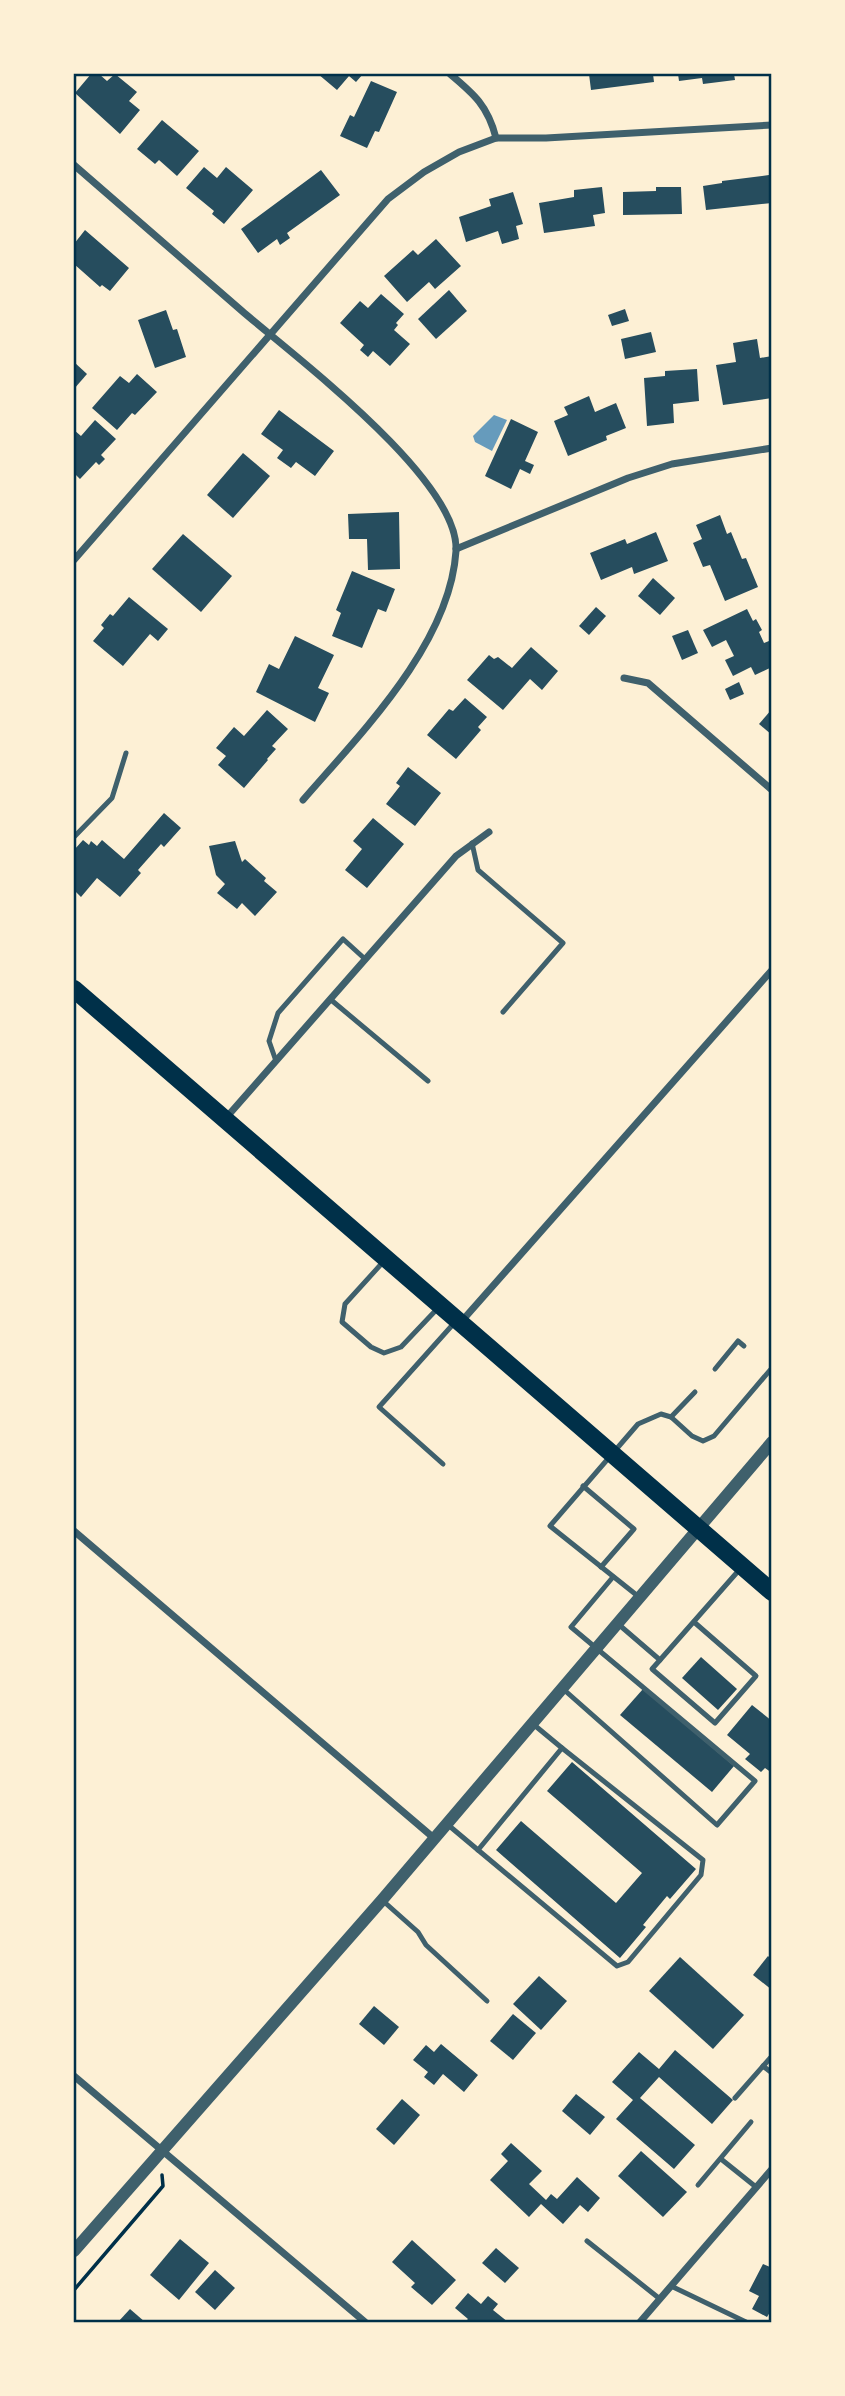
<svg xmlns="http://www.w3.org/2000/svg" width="845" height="2396" viewBox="0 0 845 2396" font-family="'Libre Baskerville',serif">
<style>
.water{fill:#669bbc}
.building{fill:#264d5e}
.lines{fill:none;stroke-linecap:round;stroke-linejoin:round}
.path{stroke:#003049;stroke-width:3.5}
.service{stroke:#3f606c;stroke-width:5}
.minor{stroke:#3f606c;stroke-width:7}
.tertiary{stroke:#3f606c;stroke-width:12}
.primary{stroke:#003049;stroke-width:18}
.neatline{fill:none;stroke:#003049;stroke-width:2.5}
</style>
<rect width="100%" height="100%" fill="#fdf0d5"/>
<polygon class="water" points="494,415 507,420 492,451 475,442 473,436"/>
<g class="building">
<polygon points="91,74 99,74 107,81 115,74 137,92 129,101 140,110 120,134 75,93"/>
<polygon points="318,74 363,74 356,82 349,76 337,90"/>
<polygon points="589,74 653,74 654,82 591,90"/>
<polygon points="678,74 734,74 735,80 703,84 702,78 679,81"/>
<polygon points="371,81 397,92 379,132 375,131 367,148 340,136 350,115 354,117"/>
<polygon points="162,120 199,151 177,176 159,160 155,164 137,149"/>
<polygon points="204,167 217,178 226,167 253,190 224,224 212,214 214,211 186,188"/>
<polygon points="321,170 340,195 287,233 290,238 280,245 277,239 258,253 241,229"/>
<polygon points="769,175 772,203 706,210 703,186 722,183 722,181"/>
<polygon points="602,187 605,213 593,215 595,226 544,233 539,203 574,197 574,190"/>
<polygon points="656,187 681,187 682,214 623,215 623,192 656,191"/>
<polygon points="513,192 523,224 516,226 519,239 502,244 498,231 466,242 459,217 491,206 489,199"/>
<polygon points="85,230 129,268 110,291 102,285 100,287 74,264 74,244"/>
<polygon points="436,239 461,266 435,289 429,282 407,302 384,276 413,250 418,255"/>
<polygon points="449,290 467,311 436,339 418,319"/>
<polygon points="381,294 404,314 396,323 398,325 394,330 410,344 390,366 373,351 368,357 360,350 364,345 340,323 360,301 368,308"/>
<polygon points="625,309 629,321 612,326 608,315"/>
<polygon points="166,310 173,330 177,329 186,357 155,368 138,320"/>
<polygon points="651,332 656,352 625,359 621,339"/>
<polygon points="757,339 760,358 772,356 772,398 723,405 716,365 736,362 733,343"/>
<polygon points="74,362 87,374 74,389"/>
<polygon points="697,369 699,401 673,404 674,423 647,426 644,378 665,376 665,371"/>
<polygon points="137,374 157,392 135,415 132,413 117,430 92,408 120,376 129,383"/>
<polygon points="589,396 595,412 616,403 626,428 606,436 607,440 568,456 554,421 568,415 564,407"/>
<polygon points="279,410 334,451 315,476 296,462 291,468 277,458 283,450 261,434"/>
<polygon points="511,419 538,432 525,461 534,465 530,474 520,469 511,489 485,476"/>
<polygon points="95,420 116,439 101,455 105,459 99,465 96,462 80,479 74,473 74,430 81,436"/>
<polygon points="243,453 270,476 233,518 207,495"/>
<polygon points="399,512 400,569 368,570 367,539 349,539 348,514"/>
<polygon points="720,515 727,534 731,532 742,559 746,558 758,587 725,601 710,565 703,567 693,543 702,539 696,525"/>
<polygon points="656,532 668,561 634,574 632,567 601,580 590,553 625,539 627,544"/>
<polygon points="183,534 232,576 201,612 152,569"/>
<polygon points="352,571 395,589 386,612 378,609 362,648 332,636 341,613 336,610"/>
<polygon points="653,578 675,598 660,615 638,596"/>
<polygon points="129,597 168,629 158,641 150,634 123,666 93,641 104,628 101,625 110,614 113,616"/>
<polygon points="596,607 606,616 589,635 579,626"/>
<polygon points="747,609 753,621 756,619 762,630 759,632 764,643 769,641 772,645 772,667 755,675 751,667 733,676 725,660 734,656 726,640 712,647 703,630"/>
<polygon points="688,630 698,653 682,660 672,636"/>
<polygon points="295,636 334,655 318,688 329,693 315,722 256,692 269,664 279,669"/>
<polygon points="531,647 558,671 542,690 530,679 503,710 467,680 489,655 494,659 498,657 512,668"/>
<polygon points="739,682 744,694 730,700 725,689"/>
<polygon points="465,698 487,717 478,727 481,730 456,759 427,735 449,709 453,711"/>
<polygon points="772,709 772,735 759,724"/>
<polygon points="267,710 288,729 272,746 276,749 267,759 268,760 244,788 218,765 226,756 216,748 234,727 244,736"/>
<polygon points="408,767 441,793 415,826 386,804 400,786 396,783"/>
<polygon points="164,813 181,828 164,847 161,844 138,870 141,873 120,897 97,878 81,897 74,890 74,850 83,840 89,845 91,841 97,846 102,840 124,859"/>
<polygon points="373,818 404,844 367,888 345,870 362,849 353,841"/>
<polygon points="235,841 242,862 245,859 266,878 264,881 277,892 255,916 242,903 237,909 217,893 225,884 216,875 209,846"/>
<polygon points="701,1657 737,1689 718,1710 682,1678"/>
<polygon points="643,1689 734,1766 712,1792 620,1715"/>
<polygon points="752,1705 772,1721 772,1773 765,1768 761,1772 745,1759 750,1754 727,1735"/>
<polygon points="572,1762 696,1869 670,1899 667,1896 643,1925 646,1927 620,1958 496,1850 521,1821 616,1903 642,1873 547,1791"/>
<polygon points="768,1956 772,1960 772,1990 753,1975"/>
<polygon points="680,1957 744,2015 713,2049 649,1991"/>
<polygon points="539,1976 567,2001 541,2030 513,2004"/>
<polygon points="374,2006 399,2027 384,2045 359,2024"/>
<polygon points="513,2014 536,2033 513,2060 490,2041"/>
<polygon points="441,2044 478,2075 464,2092 443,2074 434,2085 424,2077 428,2072 413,2060 426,2045 434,2052"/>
<polygon points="675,2050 733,2100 712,2124 659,2077 640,2098 695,2145 674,2169 616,2119 633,2100 612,2082 639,2052 659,2069"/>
<polygon points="576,2094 605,2117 590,2135 562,2111"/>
<polygon points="402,2099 420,2115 394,2145 376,2129"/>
<polygon points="511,2143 542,2171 529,2184 546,2200 551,2194 557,2199 577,2177 600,2198 588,2212 580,2205 563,2224 541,2204 529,2217 490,2180 508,2161 501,2154"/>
<polygon points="641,2151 687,2192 663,2217 618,2176"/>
<polygon points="180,2239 209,2263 179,2300 150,2275"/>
<polygon points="412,2240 456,2280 432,2305 411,2287 415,2283 392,2262"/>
<polygon points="496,2248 519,2268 505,2283 482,2263"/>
<polygon points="763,2264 770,2267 772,2264 772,2309 767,2317 752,2309 759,2296 749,2291"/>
<polygon points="215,2270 235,2288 215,2310 195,2292"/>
<polygon points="468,2293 481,2304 488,2296 498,2304 493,2310 508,2322 465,2322 468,2319 455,2308"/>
<polygon points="130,2309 145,2322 118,2322"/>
</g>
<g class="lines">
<polyline class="path" points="74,2290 163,2186 162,2175"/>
<g class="service">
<polyline points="74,837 112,798 126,753"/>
<polyline points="472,843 478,870 563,943 503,1012"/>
<polyline points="330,999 428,1081"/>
<polyline points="276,1061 269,1041 278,1013 343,939 365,959"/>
<polyline points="384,1261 345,1304 342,1322 371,1347 384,1353 401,1347 438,1308"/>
<polyline points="715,1369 738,1341 744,1346"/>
<polyline points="671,1417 695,1392"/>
<polyline points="443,1464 379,1407 456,1321"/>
<polyline points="583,1486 634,1529 601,1567"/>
<polyline points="639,1597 550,1526 638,1424 661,1414 671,1417 692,1436 703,1441 714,1436 771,1369"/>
<polyline points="617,1623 660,1660 740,1569"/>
<polyline points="660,1660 652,1669 715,1723 756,1676 694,1622"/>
<polyline points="562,1688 717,1825 755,1781 571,1627 613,1577"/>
<polyline points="447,1824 478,1850 562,1748 533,1724"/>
<polyline points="478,1850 617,1966 628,1962 701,1875 703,1860 562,1748"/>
<polyline points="382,1900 418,1932 426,1945 487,2001"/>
<polyline points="763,2066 772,2073"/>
<polyline points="735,2098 772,2056"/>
<polyline points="721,2159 756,2187"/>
<polyline points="698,2185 751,2122"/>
<polyline points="587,2241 660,2299"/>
<polyline points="671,2286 746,2322"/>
</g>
<g class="minor">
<path d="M450,74C474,94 488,106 496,138"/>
<path d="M74,165C130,214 186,262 242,311C294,356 460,480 456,551C450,644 361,733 303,800"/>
<polyline points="456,549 628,478 672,464 772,448"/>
<polyline points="74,560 388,199 424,172 459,152 496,138 546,138 772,125"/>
<polyline points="624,678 648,683 772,790"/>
<polyline points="225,1119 456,856 489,832"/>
<polyline points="461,1322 772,970"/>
<polyline points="74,1531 435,1839"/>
<polyline points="74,2076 365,2322"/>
<polyline points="640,2322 772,2169"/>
</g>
<polyline class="tertiary" points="74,2251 382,1900 772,1442"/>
<polyline class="primary" points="74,989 772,1592"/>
</g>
<rect width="845" height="2396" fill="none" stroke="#fdf0d5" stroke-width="150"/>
<rect x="75" y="75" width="695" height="2246" class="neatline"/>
</svg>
